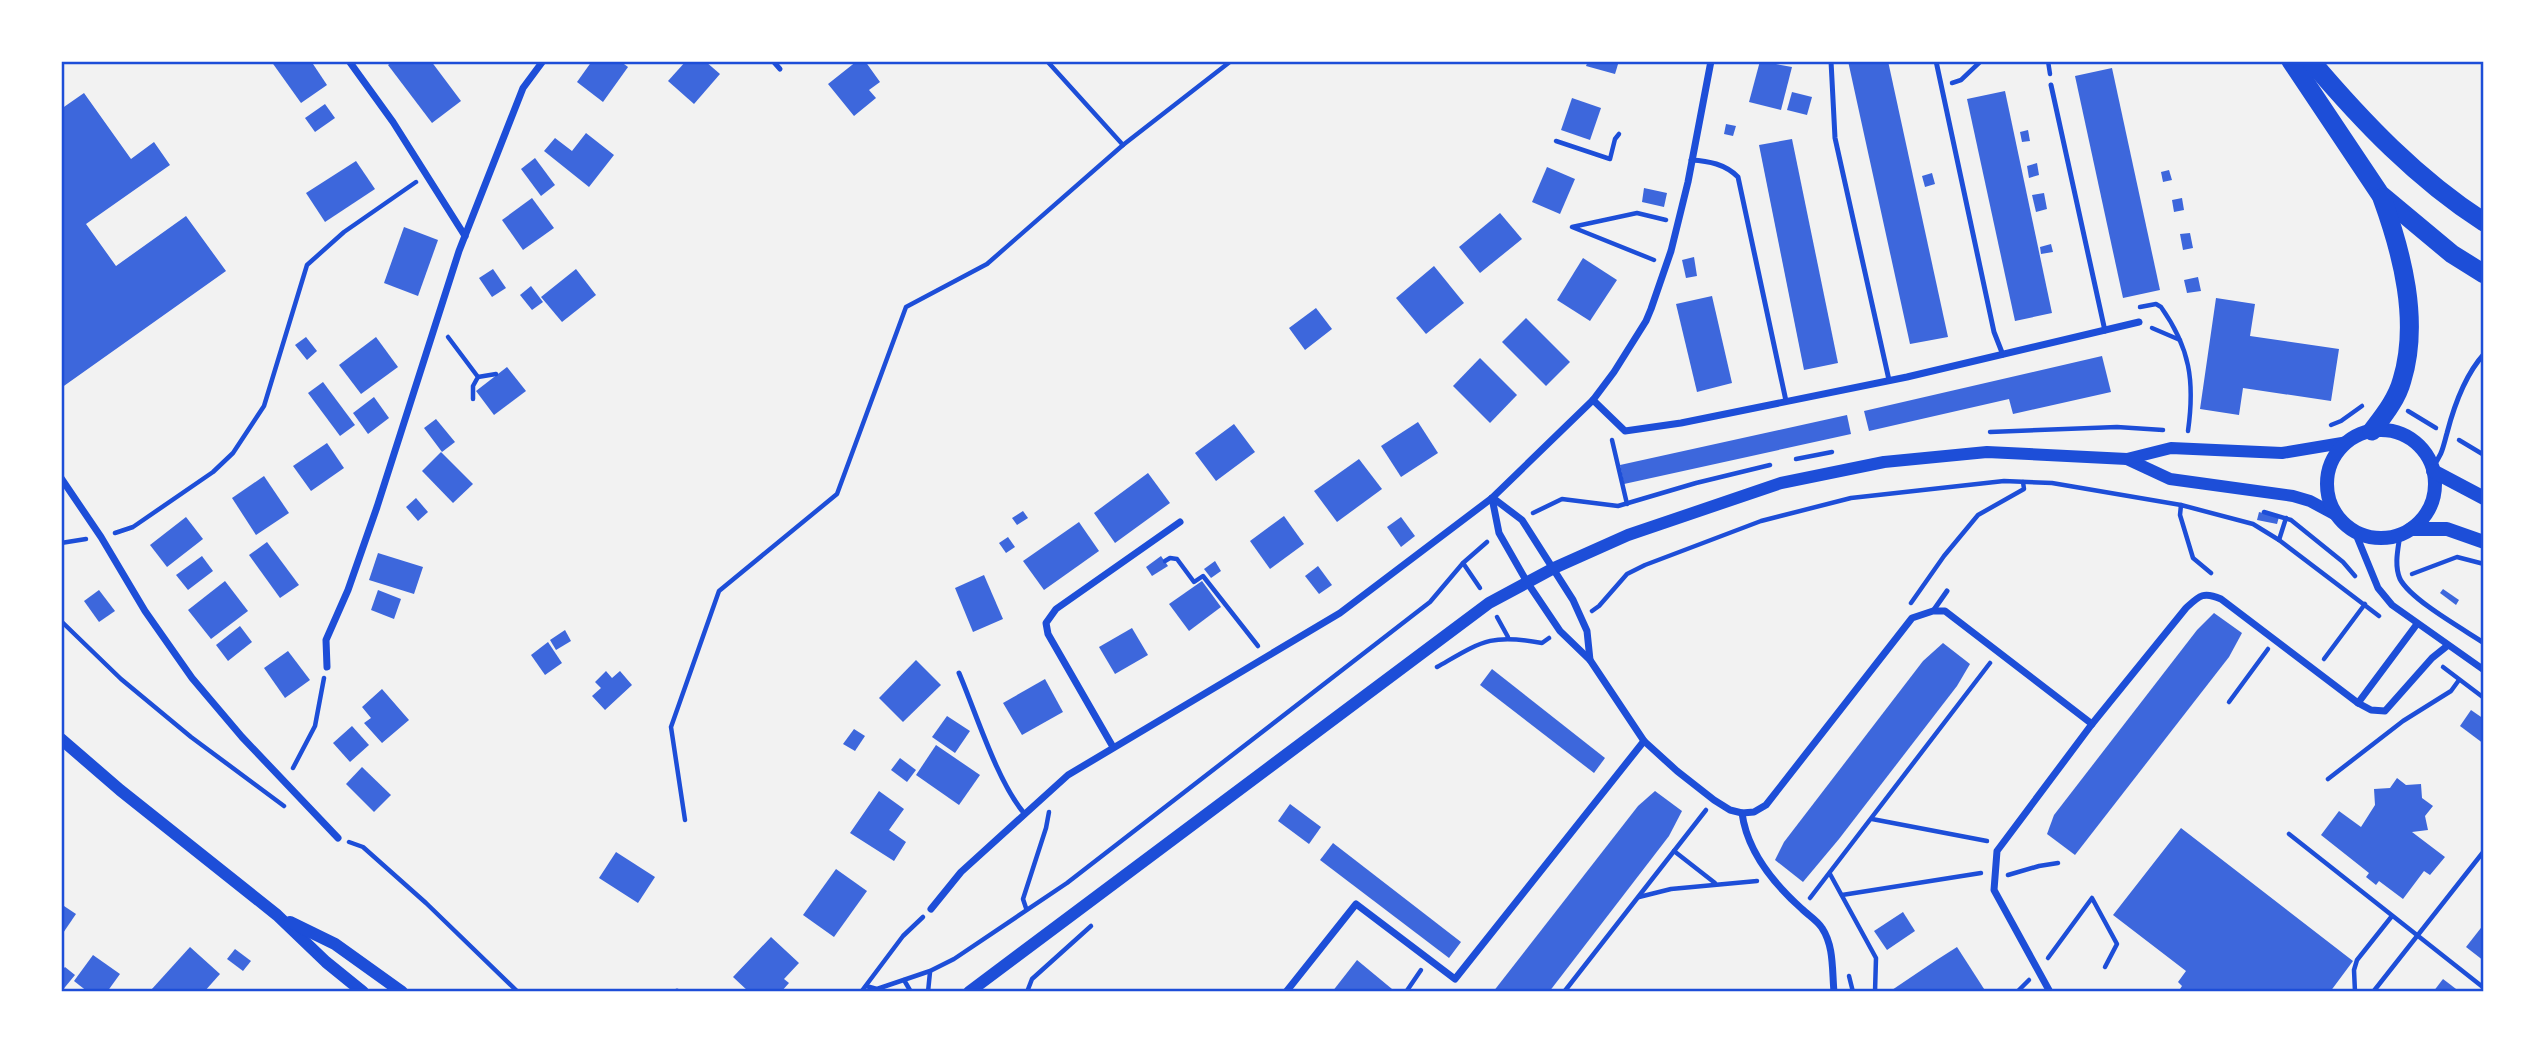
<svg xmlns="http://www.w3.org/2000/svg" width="2545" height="1053" viewBox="0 0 2545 1053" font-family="'Libre Baskerville',serif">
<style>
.building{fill:#3d67dc}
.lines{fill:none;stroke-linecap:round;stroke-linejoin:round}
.path{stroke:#1d4ed8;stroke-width:4.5}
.service{stroke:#1d4ed8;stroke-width:5}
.minor{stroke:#1d4ed8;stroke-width:7}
.tertiary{stroke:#1d4ed8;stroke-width:12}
.secondary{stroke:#1d4ed8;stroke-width:14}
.motorway{stroke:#1d4ed8;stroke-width:19}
.neatline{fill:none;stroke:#1d4ed8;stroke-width:2.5}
</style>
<rect width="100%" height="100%" fill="#f2f2f2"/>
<g class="building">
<polygon points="271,61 311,61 327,85 301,103"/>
<polygon points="393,61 431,61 461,101 432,123 388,65"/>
<polygon points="592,61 620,61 628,67 603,102 577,82"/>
<polygon points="686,61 705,61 720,74 694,104 668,81"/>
<polygon points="857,61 865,61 880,82 869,90 876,98 854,116 828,84"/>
<polygon points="1588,61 1619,61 1615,74 1586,66"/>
<polygon points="1760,61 1792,67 1781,110 1749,102"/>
<polygon points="1848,61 1888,61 1948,337 1910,344"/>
<polygon points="2112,68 2160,290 2123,298 2075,76"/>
<polygon points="2005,91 2052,313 2015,321 1967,99"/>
<polygon points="1792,92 1812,97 1807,115 1787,110"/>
<polygon points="84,93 131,159 154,142 170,165 86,224 116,266 186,216 226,271 61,388 61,109"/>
<polygon points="1572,98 1601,108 1590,140 1561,130"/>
<polygon points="325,104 335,118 315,132 305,118"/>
<polygon points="1726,124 1736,126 1733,136 1724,134"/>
<polygon points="2028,130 2030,141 2022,142 2020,132"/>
<polygon points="586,133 614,155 589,187 544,151 555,138 572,151"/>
<polygon points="1792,139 1838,363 1804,370 1759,145"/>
<polygon points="535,158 555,185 541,196 521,169"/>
<polygon points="356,161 375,189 325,222 306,193"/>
<polygon points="2037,163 2039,175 2029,178 2027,166"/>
<polygon points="1547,167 1575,179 1560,214 1532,202"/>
<polygon points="2169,170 2172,180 2163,182 2161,172"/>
<polygon points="1932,173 1935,184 1925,187 1922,176"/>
<polygon points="1644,188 1667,193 1664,207 1642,202"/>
<polygon points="2044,193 2047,209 2036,212 2032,195"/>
<polygon points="532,198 554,228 523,250 502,220"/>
<polygon points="2182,198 2184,210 2174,212 2172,200"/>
<polygon points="1500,213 1522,239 1480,273 1459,247"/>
<polygon points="404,227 438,240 418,296 384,283"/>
<polygon points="2190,233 2193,248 2183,250 2180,234"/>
<polygon points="2051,244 2053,252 2041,254 2040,247"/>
<polygon points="1694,257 1697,276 1686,278 1682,260"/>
<polygon points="1583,258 1617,280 1590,321 1557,300"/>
<polygon points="1434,266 1464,303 1426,334 1396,298"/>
<polygon points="493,269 506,288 492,297 479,278"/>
<polygon points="576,269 596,295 562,322 541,297"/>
<polygon points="2198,277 2201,291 2187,293 2184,280"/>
<polygon points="531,286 543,302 532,310 520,295"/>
<polygon points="1712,296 1732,383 1697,392 1676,304"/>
<polygon points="2216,298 2255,304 2250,336 2339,349 2331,401 2243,388 2239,415 2200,409"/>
<polygon points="1316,308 1332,329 1305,350 1289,328"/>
<polygon points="1526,318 1570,362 1546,386 1502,342"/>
<polygon points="306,337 317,351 307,360 295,345"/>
<polygon points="376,337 398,367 361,394 339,365"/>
<polygon points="2102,356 2111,392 2013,414 2009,399 1869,431 1864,411"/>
<polygon points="1480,358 1517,395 1490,423 1453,386"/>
<polygon points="507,367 526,391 494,415 476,391"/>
<polygon points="323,382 355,425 340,436 308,393"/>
<polygon points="374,397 389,418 368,434 353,413"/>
<polygon points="1847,415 1851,434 1624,484 1620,465"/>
<polygon points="436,419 455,442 442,452 424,428"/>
<polygon points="1418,422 1438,453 1401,477 1381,446"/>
<polygon points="1234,424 1255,452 1216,481 1195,453"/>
<polygon points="327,443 344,468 311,491 293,466"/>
<polygon points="441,452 473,484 453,503 422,471"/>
<polygon points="1359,459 1382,489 1337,522 1314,491"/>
<polygon points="1148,473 1170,503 1115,543 1094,513"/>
<polygon points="264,476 289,513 256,535 232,498"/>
<polygon points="416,498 428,512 418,521 406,507"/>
<polygon points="1023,511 1028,518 1017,525 1012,518"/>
<polygon points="2259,512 2279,517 2277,524 2257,520"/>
<polygon points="1284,516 1304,544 1270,569 1250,541"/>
<polygon points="186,517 203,539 167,567 150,545"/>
<polygon points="1401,517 1415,536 1401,547 1387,527"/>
<polygon points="1079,522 1099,551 1044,590 1023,561"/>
<polygon points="1008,537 1015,547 1006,553 999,543"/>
<polygon points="267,542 299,585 280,598 249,555"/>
<polygon points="378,553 423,567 414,594 369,580"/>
<polygon points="202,556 213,571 188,590 176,575"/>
<polygon points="1161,556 1168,566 1152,576 1146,567"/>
<polygon points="1215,561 1221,571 1211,578 1204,569"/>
<polygon points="1318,566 1332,585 1319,594 1305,576"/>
<polygon points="984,575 1003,619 973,632 955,588"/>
<polygon points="225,581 248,611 211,639 188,610"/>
<polygon points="1202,581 1221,607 1189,631 1169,604"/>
<polygon points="2443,589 2459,600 2456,605 2440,593"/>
<polygon points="99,590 115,611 99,622 84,601"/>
<polygon points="378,590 401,599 394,619 371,610"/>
<polygon points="2214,613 2242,633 2229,657 2075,855 2047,834 2054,815 2197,630"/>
<polygon points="240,626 252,642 228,661 216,645"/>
<polygon points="1132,628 1148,655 1115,674 1099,647"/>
<polygon points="565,630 571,641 556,650 550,640"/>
<polygon points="548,642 562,663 545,675 531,655"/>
<polygon points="1943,643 1970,664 1957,686 1839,839 1803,882 1775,860 1784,842 1923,661"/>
<polygon points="288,651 310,680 285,698 264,668"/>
<polygon points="916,660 941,685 903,722 879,698"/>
<polygon points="1492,669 1605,758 1594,773 1480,685"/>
<polygon points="606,671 612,678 620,671 632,685 605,710 592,696 601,688 595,682"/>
<polygon points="1045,679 1063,712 1022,735 1003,703"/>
<polygon points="382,689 409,720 382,743 364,723 371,718 362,707"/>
<polygon points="2471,710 2484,719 2484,744 2460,726"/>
<polygon points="947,716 970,731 955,753 932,737"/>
<polygon points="352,726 369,745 350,762 333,743"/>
<polygon points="854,729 865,736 855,751 843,744"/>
<polygon points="936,745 980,775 959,805 916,775"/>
<polygon points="900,758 916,770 907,782 891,770"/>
<polygon points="362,767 391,795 374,812 346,784"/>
<polygon points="2397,778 2406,785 2421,784 2422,798 2433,806 2425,816 2428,830 2412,832 2445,857 2430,875 2424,871 2403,899 2379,881 2376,885 2366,877 2369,873 2321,835 2339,811 2361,827 2375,805 2374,789 2390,788"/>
<polygon points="879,791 904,809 889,830 906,842 894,861 850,833"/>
<polygon points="1655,791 1682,811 1669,836 1549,992 1493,992 1638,806"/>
<polygon points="1290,804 1321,827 1309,844 1278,821"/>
<polygon points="2181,828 2353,961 2330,992 2178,992 2182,986 2178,982 2186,971 2113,915"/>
<polygon points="1333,843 1461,942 1449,958 1320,860"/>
<polygon points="616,852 655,877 638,903 599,878"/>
<polygon points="836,869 867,891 834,937 803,915"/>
<polygon points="61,904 76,914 61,936"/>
<polygon points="1903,912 1915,931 1887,950 1874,931"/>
<polygon points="2484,924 2484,961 2466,947"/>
<polygon points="771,937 799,963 784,979 789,983 781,992 749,992 733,977"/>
<polygon points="190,947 220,974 204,992 153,992 151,990"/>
<polygon points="1957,947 1986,992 1889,992 1935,961"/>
<polygon points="235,949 251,961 243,971 227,959"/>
<polygon points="93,955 120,974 107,992 88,992 74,981"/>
<polygon points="1357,960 1392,989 1390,992 1332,992"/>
<polygon points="65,967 75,975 61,992 61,971"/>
<polygon points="2443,979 2460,992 2433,992"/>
</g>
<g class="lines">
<g class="path">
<polyline points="1047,61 1123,145"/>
<polyline points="2048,61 2050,74"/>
<polyline points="1952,83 1961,80 1981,61"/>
<polyline points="1556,141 1610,159 1615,139 1619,134"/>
<polyline points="1654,260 1572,227 1637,213 1666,220"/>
<path d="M2140,307L2156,304L2161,307C2190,348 2195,381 2188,431"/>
<polyline points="2152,328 2180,340"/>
<polyline points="448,337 478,377 473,386 473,399"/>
<polyline points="478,377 496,374"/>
<polyline points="2408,411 2436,428"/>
<polyline points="2331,425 2341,421 2362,406"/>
<polyline points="1990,432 2117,427 2163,430"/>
<polyline points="1612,440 1627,504"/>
<polyline points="2459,440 2484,455"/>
<polyline points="1796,459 1832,452"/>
<polyline points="2181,505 2180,515 2193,558 2211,573"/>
<polyline points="2264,512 2291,520 2343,562 2355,576"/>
<polyline points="1533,513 1562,499 1618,506 1696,483 1770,465"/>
<polyline points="115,533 133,527 213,472 233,453 264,406 307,265 344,232 416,182"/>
<polyline points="2279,540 2286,518"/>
<polyline points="61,543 86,539"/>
<polyline points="1165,561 1170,558 1177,559 1194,582 1203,576 1258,646"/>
<polyline points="1463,563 1480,588"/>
<polyline points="2412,574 2457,557 2484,564"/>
<polyline points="1911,603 1944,556 1978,515 2024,489 2023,482"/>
<polyline points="1592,611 1599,606 1627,574 1645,565 1761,521 1851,498 2004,481 2052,483 2181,505 2253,524 2279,540 2379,616"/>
<polyline points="1497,617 1508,637"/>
<polyline points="61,621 121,679 191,737 284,806"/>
<polyline points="2324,659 2365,604"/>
<path d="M1437,667C1481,642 1490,633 1542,643L1549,638"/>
<polyline points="2443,667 2484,698"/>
<polyline points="2229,702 2268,649"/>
<polyline points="293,768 315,726 324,678"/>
<polyline points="2328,779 2403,721 2451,691 2459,680"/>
<polyline points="1872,819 1987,841"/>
<polyline points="685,820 671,727 719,591 837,494 906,307 987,264 1123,145 1231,61"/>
<polyline points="2289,834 2484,988"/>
<polyline points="349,842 363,847 426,903 518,992"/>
<polyline points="1674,851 1715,883"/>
<polyline points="1830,874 1876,958 1875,992"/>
<polyline points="2008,875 2039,866 2058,863"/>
<polyline points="1842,895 1981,873"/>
<polyline points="1639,897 1671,889 1757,881"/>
<polyline points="1810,898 1990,663"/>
<polyline points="1026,908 1023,899 1046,828 1049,812"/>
<polyline points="2048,958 2092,898 2117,944 2105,967"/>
<polyline points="1849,976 1853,992"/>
<polyline points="904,980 911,992"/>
<polyline points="866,986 877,989 930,971 954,959 1067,883 1430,602 1463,563 1487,542"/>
<polyline points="861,992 903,936 923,917"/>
<polyline points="928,992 930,972"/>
<polyline points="1027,992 1032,979 1091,926"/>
<polyline points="1406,992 1421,970"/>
<polyline points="1564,992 1706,810"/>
<polyline points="2017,992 2029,980"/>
<polyline points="2355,992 2354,970 2357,960 2392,916"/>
<polyline points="2373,992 2484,851"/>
</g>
<g class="service">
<polyline points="773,61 780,69"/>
<polyline points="1831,61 1835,138 1889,380"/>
<polyline points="1936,61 1994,332 2003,355"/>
<polyline points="2051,85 2105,331"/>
<path d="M1691,160C1709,161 1725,164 1738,177L1786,401"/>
<path d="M2432,467C2442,456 2443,447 2447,433C2454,406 2465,375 2484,354"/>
<path d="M2400,535C2398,549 2394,565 2400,579C2411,600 2463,629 2484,643"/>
<polyline points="1933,611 1947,591"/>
<path d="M959,673C976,713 997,781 1024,813"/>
<polyline points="677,992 677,991"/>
</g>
<g class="minor">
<polyline points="349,61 393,122 465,236"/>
<polyline points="1593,400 1625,431 1681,423 1907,377 2139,322"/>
<polyline points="61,478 101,537 145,611 192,678 242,737 338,838"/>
<path d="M1492,498L1499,533L1527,582L1560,631L1590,660L1644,741L1677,771L1714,800L1730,810L1742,813C1747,851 1774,884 1802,909C1808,915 1817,920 1822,928C1834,946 1832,970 1834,992"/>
<polyline points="1493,498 1522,520 1573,600 1587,631 1590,660"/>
<polyline points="2355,532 2378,588 2392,605 2484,670"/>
<polyline points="327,667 326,640 348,590 377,507 459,251 523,88 543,61"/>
<polyline points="2358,703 2417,624"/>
<polyline points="1113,747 1048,634 1046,623 1056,609 1180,522"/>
<polyline points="1742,813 1754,812 1766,805 1912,618 1933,611 1945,611 2092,724"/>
<polyline points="931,909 961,872 1068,775 1340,613 1492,498 1593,400 1614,372 1646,321 1651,309 1671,251 1688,182 1711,61"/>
<polyline points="1286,992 1356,904 1455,979 1644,741"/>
<path d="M2050,992L1994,890L1997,851L2092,724L2186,608C2199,596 2203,591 2221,599L2358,703L2371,710L2385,711L2432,658L2447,646"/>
</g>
<g class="tertiary">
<polyline points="2127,459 2170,479 2293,496 2310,501 2336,515"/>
<polyline points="61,739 120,790 277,915 326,962 363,992"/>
<polyline points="290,922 335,944 402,992"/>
<polyline points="969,992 1489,603 1554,568 1628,535 1781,483 1884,462 1987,452 2127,459 2171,448 2282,453 2348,442"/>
</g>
<g class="secondary">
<circle cx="2381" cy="484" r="54"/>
<polyline points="2433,471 2484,498"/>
<polyline points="2411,529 2447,529 2484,542"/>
</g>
<g class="motorway">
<polyline points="2291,61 2380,194 2452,254 2484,274"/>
<path d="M2311,61C2362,121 2417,179 2484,222"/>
<path d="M2372,431C2384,415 2397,399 2402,380C2420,321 2402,253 2382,198"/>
</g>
</g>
<rect width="2545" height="1053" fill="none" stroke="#ffffff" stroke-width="126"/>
<rect x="63" y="63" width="2419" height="927" class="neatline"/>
</svg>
